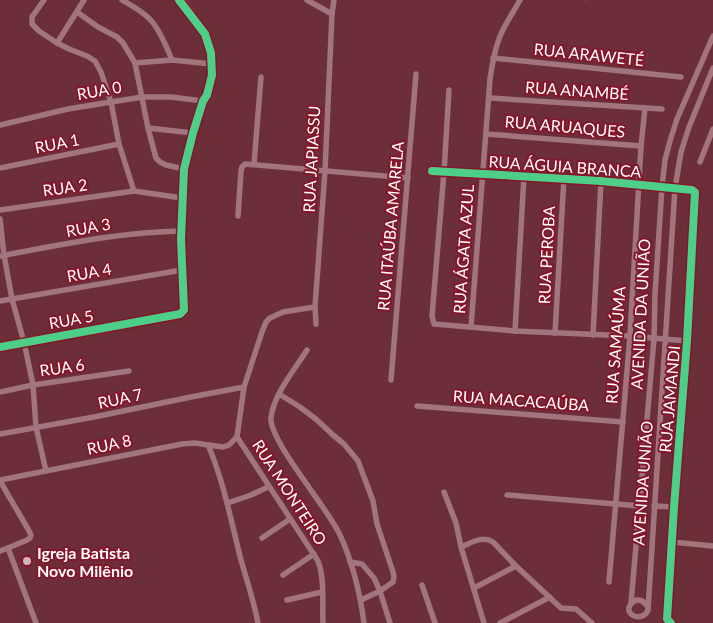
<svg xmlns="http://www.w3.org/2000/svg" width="713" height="623" viewBox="0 0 713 623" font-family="Lato,sans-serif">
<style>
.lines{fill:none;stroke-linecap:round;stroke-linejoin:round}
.stream{stroke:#863444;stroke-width:2}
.street{stroke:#a2757e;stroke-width:5.5}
.cycleway-casing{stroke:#86152a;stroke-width:11}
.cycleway{stroke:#4dcf88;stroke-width:8}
.poi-dot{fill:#ccb6ba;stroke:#86152a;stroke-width:2}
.labels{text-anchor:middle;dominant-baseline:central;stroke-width:4;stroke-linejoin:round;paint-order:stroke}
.street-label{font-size:16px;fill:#fff;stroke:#86152a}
.poi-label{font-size:16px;font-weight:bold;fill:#fff;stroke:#86152a;text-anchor:start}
</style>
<rect width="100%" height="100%" fill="#6c2f3a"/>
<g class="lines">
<g class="stream">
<polyline points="187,0 195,13"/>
<polyline points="586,1 587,0"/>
</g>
<g class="street">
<polyline points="44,0 32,17 32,24 39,31 57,43 69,49 87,56 95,61 101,72 111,102 119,144 134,191"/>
<path d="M122,0C133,6 147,14 154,24C162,35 167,48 172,60"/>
<polyline points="307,0 332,14"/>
<polyline points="77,12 98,27 117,37 123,43 135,63 148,128 156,158 160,162 166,165 184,169"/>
<polyline points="57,43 84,0"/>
<polyline points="493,58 681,77"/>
<polyline points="135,63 172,60 212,64"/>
<polyline points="449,90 444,172 432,316 434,324 515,331 630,336 687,341"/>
<polyline points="490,98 662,109"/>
<polyline points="0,125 68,109 142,97 171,97 203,101"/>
<polyline points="148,128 193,133"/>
<polyline points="486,134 641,146"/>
<polyline points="700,162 713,129"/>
<polyline points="254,164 261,77"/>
<polyline points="0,168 119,144"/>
<polyline points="432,171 601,181 692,190 695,192 687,341 674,507 667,619 671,623"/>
<polyline points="0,210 134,191 182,198"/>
<polyline points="238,216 241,171 242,167 245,164 408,178"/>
<polyline points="0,219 4,255 12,299 24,342 33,385 36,427 46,471"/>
<path d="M0,256C60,245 120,232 181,231"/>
<polyline points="0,301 182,270"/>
<polyline points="316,324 315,307 325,171 332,14 334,0"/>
<path d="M471,327L490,79C492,66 494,52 499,39C504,25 513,13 520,0"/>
<polyline points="515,331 524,176"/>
<polyline points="555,333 564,178"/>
<polyline points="593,335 601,181"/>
<polyline points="0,347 180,314 184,310 181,239 184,169 193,133 203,101 207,95 212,75 211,53 205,34 179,0"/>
<path d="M307,350C295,369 274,394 271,417C268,440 328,508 340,535C353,563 360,593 364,623"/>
<polyline points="391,380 416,74"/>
<polyline points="0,392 33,385 129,371"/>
<polyline points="279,394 300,407 317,420 333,435 344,444 358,461 373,501 377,524 393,572 394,577 393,582 380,591 361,600"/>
<polyline points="417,406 623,422"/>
<polyline points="0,434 94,417 191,397 244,387"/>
<path d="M237,437L318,561C325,580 322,603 323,623"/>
<polyline points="208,445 223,447 229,445 237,437 244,387 262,332 266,322 270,318 283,312 315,307"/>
<path d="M0,480L182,444L195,443L208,445C224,482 231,521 241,560C247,581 254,602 258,623"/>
<polyline points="0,481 28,529 31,535 30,538 27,540 8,548 0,551"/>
<polyline points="444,492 456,523 461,547 484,623"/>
<polyline points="507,495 640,506"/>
<polyline points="228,503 251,495 268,487"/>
<polyline points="654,506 674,507"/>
<polyline points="262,538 290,519"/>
<polyline points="672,542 713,546"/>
<path d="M461,547C471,543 482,535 493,542L516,566L561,608L576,609L592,623"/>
<polyline points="8,548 36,623"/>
<polyline points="350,562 362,564 374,578 380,591 390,623"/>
<polyline points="283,575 314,554"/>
<polyline points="609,582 630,336 641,146 645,108"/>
<polyline points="422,585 435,623"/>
<polyline points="474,588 516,566"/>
<polyline points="287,600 322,592"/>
<polyline points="631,603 654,339 655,294 662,187 665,160 670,141 677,119 713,36"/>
<path d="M647,606C645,603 643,600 638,600C635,600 633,601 631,604C622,615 643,623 648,610L675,188L681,152L689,127L713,68"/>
<polyline points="500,623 550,597"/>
</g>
<defs>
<g id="cycleway">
<polyline points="432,171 601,181 692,190 695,192 687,341 674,507 667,619 671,623"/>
<polyline points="0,347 180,314 184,310 181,239 184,169 193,133 203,101 207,95 212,75 211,53 205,34 179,0"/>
</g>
</defs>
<use href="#cycleway" class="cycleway-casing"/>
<use href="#cycleway" class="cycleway"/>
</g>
<circle class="poi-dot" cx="27" cy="561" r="5"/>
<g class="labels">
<g class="street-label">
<text transform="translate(589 54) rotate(6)">RUA ARAWETÉ</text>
<text transform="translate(99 90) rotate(-10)">RUA 0</text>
<text transform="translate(577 90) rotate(4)">RUA ANAMBÉ</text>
<text transform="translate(565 126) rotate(5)">RUA ARUAQUES</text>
<text transform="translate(57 143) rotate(-11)">RUA 1</text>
<text transform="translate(311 159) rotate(-87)">RUA JAPIASSU</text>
<text transform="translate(565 166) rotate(4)">RUA ÁGUIA BRANCA</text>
<text transform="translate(65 187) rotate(-8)">RUA 2</text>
<text transform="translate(390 226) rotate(-85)">RUA ITAÚBA AMARELA</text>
<text transform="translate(88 227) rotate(-10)">RUA 3</text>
<text transform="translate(463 249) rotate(-86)">RUA ÁGATA AZUL</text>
<text transform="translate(546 255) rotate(-87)">RUA PEROBA</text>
<text transform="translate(89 272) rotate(-10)">RUA 4</text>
<text transform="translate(640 314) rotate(-87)">AVENIDA DA UNIÃO</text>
<text transform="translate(71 319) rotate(-10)">RUA 5</text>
<text transform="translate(615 345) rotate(-86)">RUA SAMAÚMA</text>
<text transform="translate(62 367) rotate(-8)">RUA 6</text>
<text transform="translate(120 398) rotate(-12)">RUA 7</text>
<text transform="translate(669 399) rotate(-85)">RUA JAMANDI</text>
<text transform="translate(521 400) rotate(4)">RUA MACACAÚBA</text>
<text transform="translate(109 444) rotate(-12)">RUA 8</text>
<text transform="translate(642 483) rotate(-86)">AVENIDA UNIÃO</text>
<text transform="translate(290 492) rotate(57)">RUA MONTEIRO</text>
</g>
<g class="poi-label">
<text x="37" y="552">Igreja Batista<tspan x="37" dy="18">Novo Milênio</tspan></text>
</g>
</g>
</svg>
